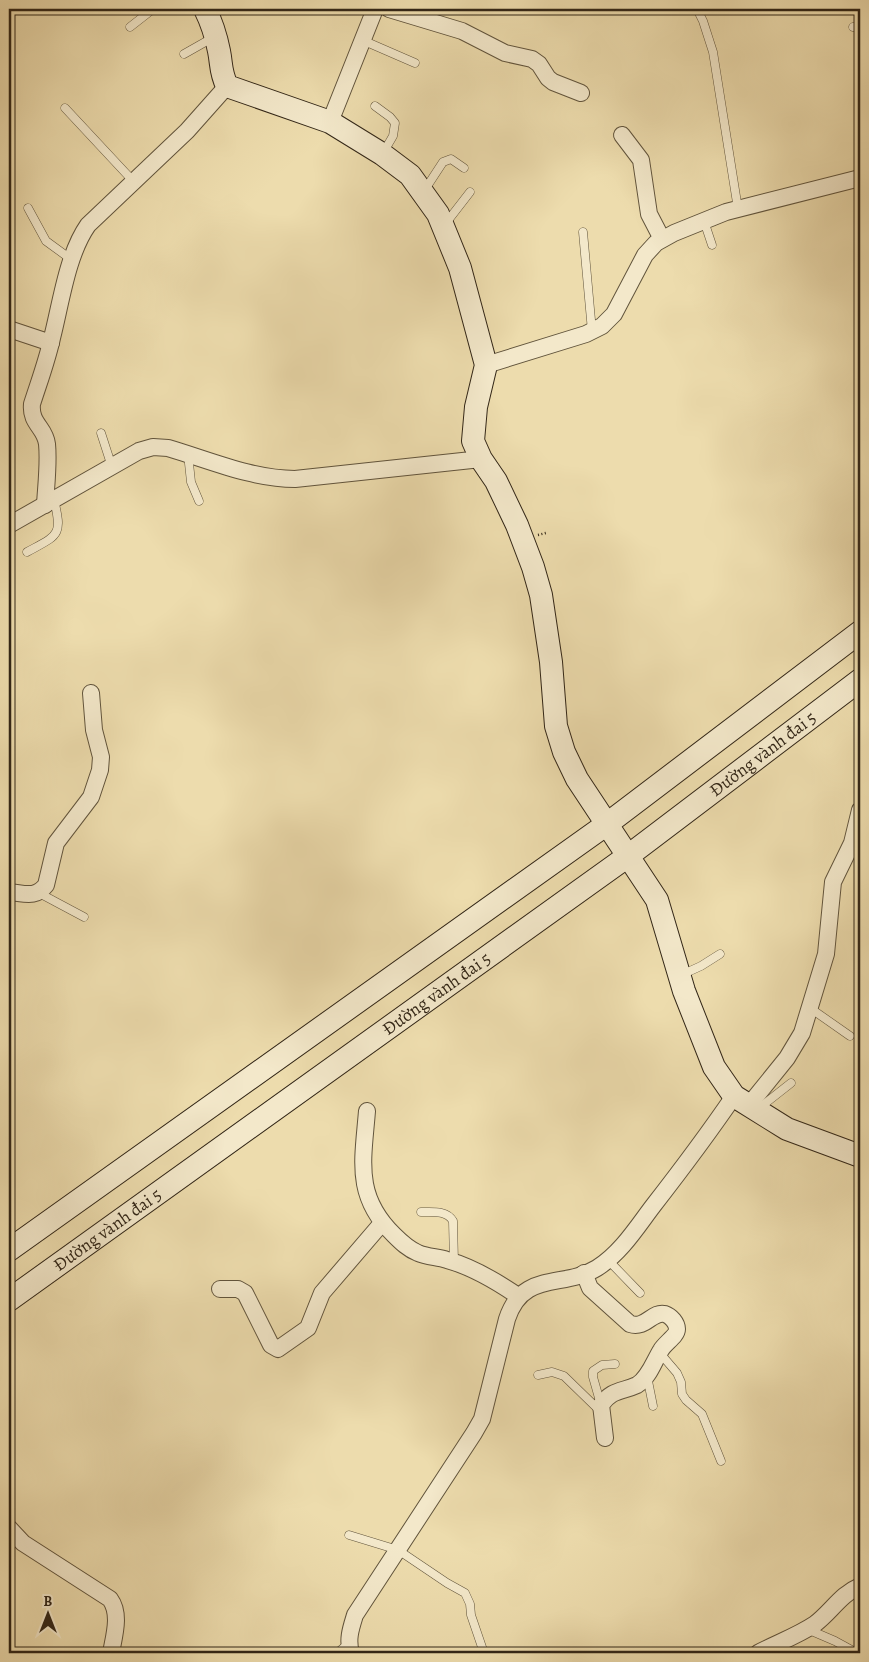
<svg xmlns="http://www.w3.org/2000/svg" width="869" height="1662" viewBox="0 0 869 1662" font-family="Alegreya,serif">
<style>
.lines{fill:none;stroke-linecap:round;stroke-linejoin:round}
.lane-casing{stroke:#61543c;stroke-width:9}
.street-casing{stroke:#61543c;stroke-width:18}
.secondary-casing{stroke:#322617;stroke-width:24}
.path{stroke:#322617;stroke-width:2.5;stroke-dasharray:1 2.5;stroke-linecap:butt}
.lane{stroke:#f3e8ca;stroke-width:8}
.street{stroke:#f3e8ca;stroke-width:16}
.secondary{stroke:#f3e8ca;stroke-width:22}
.labels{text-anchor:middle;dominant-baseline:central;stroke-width:4;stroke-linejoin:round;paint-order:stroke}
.street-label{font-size:18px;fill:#322617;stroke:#f3e8ca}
</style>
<rect width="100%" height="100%" fill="#eddcad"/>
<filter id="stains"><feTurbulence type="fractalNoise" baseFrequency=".004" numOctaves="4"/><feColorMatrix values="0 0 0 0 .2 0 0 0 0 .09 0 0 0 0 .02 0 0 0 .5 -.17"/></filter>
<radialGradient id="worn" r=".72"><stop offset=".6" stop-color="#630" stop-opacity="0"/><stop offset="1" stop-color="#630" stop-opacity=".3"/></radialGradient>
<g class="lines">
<defs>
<g id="lane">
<polyline points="697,9 703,21 713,52 738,209"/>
<polyline points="130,27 153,9"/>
<polyline points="853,27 860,28"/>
<polyline points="362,40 415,63"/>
<polyline points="184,54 214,37"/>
<polyline points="375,106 390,117 395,123 393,136 383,153"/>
<polyline points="65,108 134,182"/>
<polyline points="424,191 443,162 451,159 464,168"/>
<polyline points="28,208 46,241 72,260"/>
<polyline points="704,221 712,245"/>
<polyline points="446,223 470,192"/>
<polyline points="583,232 592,331"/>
<polyline points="101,433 112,467"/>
<polyline points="188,454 191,482 199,501"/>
<path d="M27,552C58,535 63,536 54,500"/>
<polyline points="39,893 84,917"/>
<polyline points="681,975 701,966 720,954"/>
<polyline points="810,1008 850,1036"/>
<polyline points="758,1109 791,1083"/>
<path d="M421,1212C432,1212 447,1210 453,1221L454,1262"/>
<polyline points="608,1260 640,1293"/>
<polyline points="659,1352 677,1373 681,1382 682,1394 686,1400 702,1414 721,1461"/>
<polyline points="538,1375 552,1372 564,1376 599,1410"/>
<polyline points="647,1376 653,1406"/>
<polyline points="601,1405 593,1377 593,1371 602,1365 615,1364"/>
<polyline points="349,1535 398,1550 447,1583 465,1593 470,1604 471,1615 484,1653"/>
<polyline points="807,1629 835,1641 857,1653"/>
<polyline points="337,1653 348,1644"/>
</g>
<g id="street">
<polyline points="389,9 462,31 505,53 532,59 539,64 548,78 553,82 581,93"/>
<polyline points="330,122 375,9"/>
<polyline points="622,135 641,160 649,214 662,239"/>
<polyline points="9,329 51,343"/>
<polyline points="486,365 586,334 602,326 614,314 645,255 656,243 674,233 726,212 860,178"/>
<path d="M45,505C46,486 49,463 47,444C45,427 30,424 32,404C39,382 47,361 52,338C61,303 67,255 88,225L187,131L227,86"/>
<path d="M9,525L139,451L153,447L168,448C209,460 252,479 295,479L481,459"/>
<path d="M9,892C24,893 35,899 46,885L56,843L91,797L100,770L101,757L94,730L91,693"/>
<polyline points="749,1105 787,1058 802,1033 826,954 833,882 852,843 860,810"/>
<path d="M367,1111C363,1161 354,1196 394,1235C401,1242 408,1249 418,1253C427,1257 438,1257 447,1260C473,1267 496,1281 518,1296"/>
<path d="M584,1273L590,1288L630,1324C646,1329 652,1311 665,1314C671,1316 677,1323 677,1329C677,1336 665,1343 661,1350C654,1361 649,1378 637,1385C622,1392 612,1389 601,1405L605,1438"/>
<polyline points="220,1289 238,1289 245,1293 271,1345 278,1349 308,1328 322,1293 382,1223"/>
<path d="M9,1528L23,1543L110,1599C121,1614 114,1636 111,1653"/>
<path d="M351,1653C347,1639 351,1628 355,1615L474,1433L482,1419L507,1319C523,1270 563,1289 597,1268C621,1253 637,1227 653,1206C681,1170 708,1134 734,1096"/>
<path d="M758,1653C777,1643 797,1636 815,1624C831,1612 841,1594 860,1586"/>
</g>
<g id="secondary">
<path d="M205,9C212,23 216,36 219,51C222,66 220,71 227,86L330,122L382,154L410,175L438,214L460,268L486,365L476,407L473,441L481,459L496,481L517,525L533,567L541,595L551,662L556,726L564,752L577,779L657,900L684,991L714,1067L734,1096L787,1129L860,1156"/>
<polyline points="9,1250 607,824 860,632"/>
<path id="s1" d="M9,1300L628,856L860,680"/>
</g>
</defs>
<use href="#lane" class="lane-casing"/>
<use href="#street" class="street-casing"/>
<use href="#secondary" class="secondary-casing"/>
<polyline class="path" points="538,535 546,533"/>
<use href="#lane" class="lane"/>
<use href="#street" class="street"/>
<use href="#secondary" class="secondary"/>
</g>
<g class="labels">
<g class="street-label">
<text stroke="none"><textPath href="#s1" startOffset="931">Đường vành đai 5</textPath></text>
<text stroke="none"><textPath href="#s1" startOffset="526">Đường vành đai 5</textPath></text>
<text stroke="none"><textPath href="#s1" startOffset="121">Đường vành đai 5</textPath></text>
</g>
</g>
<rect width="869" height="1662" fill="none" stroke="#eddcad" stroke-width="30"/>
<rect x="10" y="10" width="849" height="1642" fill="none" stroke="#322617" stroke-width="2.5"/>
<rect x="15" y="15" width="839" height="1632" fill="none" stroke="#322617"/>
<g transform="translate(48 1614)" stroke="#f3e8ca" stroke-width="4" paint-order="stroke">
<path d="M0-4L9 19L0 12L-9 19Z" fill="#322617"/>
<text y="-8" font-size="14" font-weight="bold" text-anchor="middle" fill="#322617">B</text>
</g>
<rect width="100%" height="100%" filter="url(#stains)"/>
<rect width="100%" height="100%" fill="url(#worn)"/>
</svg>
